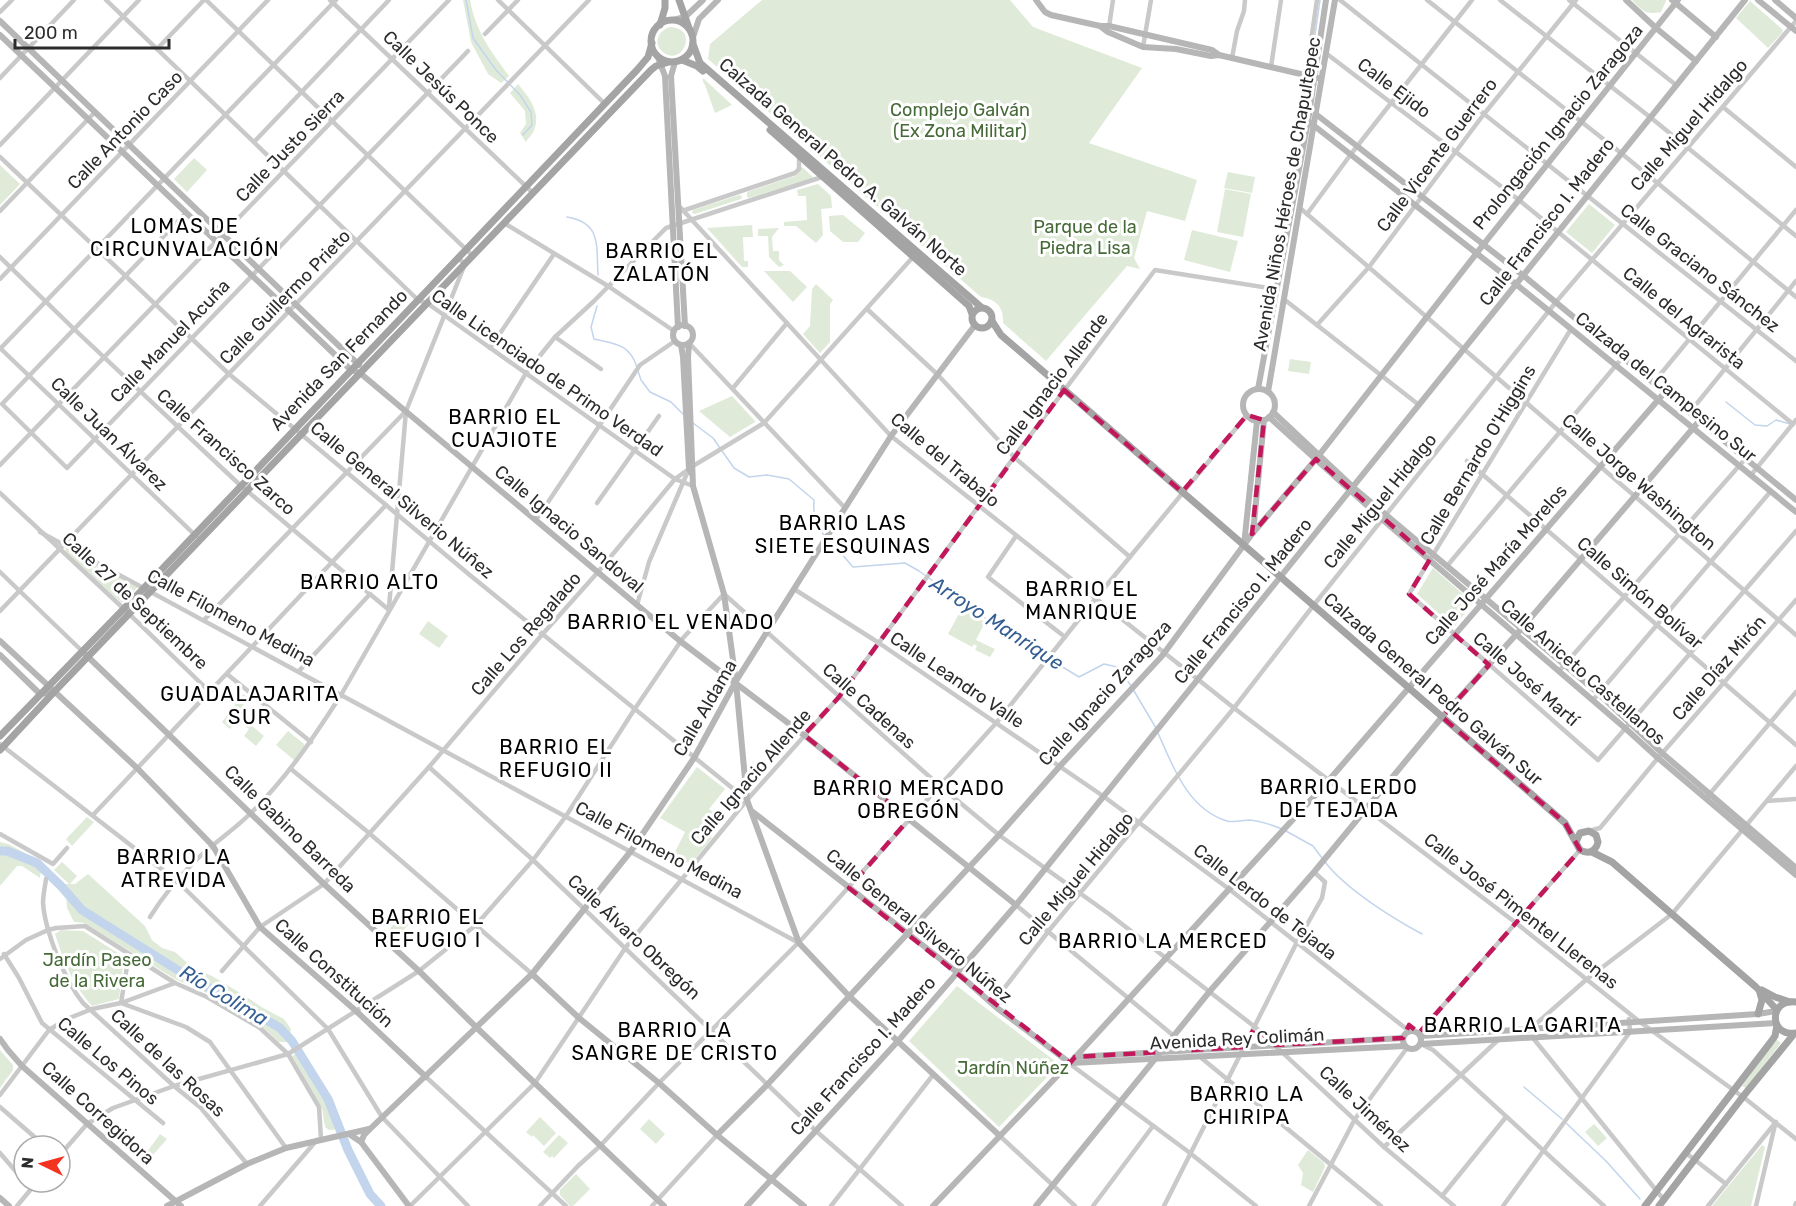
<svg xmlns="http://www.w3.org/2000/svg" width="1796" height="1206" viewBox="0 0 1796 1206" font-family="Rubik,sans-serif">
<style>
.green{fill:#dfebd8}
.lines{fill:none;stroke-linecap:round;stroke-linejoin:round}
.stream{stroke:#c2d5ed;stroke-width:1.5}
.river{stroke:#c2d5ed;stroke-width:9}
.street{stroke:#c9c9c9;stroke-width:4.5}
.secondary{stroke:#b6b6b6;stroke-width:6}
.primary{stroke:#a4a4a4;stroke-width:7}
.marked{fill:none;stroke:#c2185b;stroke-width:4.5;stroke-dasharray:12 8;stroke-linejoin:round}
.labels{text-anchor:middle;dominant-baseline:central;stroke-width:6;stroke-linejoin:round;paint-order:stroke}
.street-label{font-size:18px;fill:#2c2c2c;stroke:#fff}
.park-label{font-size:18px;fill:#466a37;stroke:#fff}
.neighbourhood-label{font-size:20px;letter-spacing:1.5px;fill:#000;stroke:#fff}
.water-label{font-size:20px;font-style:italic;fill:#355f93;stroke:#fff}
</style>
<rect width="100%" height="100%" fill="#fff"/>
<g class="green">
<path d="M463,0H470C476,32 490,50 509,76L501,83L488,74L471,42Z"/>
<path d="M762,0H1010L1033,27L1142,68L1089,143L1197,180L1185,221L1147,211L1134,258L1140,269L1127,266L1046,361L1003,323C1004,307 996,299 981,297L708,59L710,44Z"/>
<path d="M1632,0H1666V1L1661,12C1645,15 1643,11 1632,0Z"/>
<polygon points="1750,1 1782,29 1783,32 1768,48 1736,18"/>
<path d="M670,27C700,28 682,68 663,52C652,43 659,30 670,27Z"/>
<polygon points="703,78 732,105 715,113 705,85 703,82"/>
<path d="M518,84C528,96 542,113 534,130C533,134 528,138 526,142L520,133L526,124L525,111L510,93Z"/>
<polygon points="194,158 207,170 187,192 174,179"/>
<polygon points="0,165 20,184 0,205"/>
<polygon points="802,167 814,178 749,198 747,197 747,192 795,176"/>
<polygon points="1228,172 1255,177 1252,193 1224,188"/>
<polygon points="818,184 831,196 832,208 821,209 823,235 816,243 796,226 784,226 784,222 807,220 806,196 798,196 797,190"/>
<polygon points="1225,189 1251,194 1243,237 1217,232"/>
<polygon points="739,195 742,196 741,199 695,214 692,213 693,210"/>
<polygon points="1589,204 1615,225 1592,253 1566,232"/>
<polygon points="843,215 865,233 858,242 843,242 830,231 829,216"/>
<polygon points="752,225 753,237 743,237 744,261 748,261 748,267 742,267 707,228"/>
<polygon points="779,228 772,237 773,251 779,251 779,260 784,265 779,267 769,257 768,236 758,236 758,229"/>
<polygon points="1192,230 1238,241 1230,272 1184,260"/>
<polygon points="764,271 790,271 807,287 793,302"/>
<polygon points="816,284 833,300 830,304 830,342 820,353 803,334 810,326 812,289"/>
<polygon points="1290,359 1311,362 1309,374 1288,371"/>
<polygon points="732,396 755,421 755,422 730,437 699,411"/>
<polygon points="67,548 139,586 122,603 64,552"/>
<polygon points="1433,568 1473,603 1454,627 1417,594"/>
<polygon points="962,608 985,622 976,640 995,649 990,657 975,650 977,646 974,644 972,647 948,634"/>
<polygon points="428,621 448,636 439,648 419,634"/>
<polygon points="243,694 249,698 237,713 264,736 256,746 244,736 249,729 238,719 230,729 222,722"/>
<polygon points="288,731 304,744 305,748 294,760 276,745"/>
<polygon points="697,767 725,789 709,809 717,815 705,831 712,838 691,864 673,856 685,832 660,818"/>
<polygon points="87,817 94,822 72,846 66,839"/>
<polygon points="0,842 8,844 42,862 40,878 22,866 17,866 0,886"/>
<polygon points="62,862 77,876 70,884 75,884 88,874 145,926 152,940 162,948 175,952 193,968 212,976 242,994 263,1008 284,1019 291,1029 289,1042 279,1042 264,1028 207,993 175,979 84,923 74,922 67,908 65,884 69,884 54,870"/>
<polygon points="401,916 410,923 396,939 388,931"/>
<path d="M61,930L83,931L124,957L119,999L92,1006C71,982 65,964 55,934Z"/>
<polygon points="957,986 1055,1061 1057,1064 1053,1071 999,1127 909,1041"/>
<polygon points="1776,1039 1781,1043 1746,1088 1742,1086"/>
<polygon points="0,1050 13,1065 13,1070 0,1088"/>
<path d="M297,1053C301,1059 302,1065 306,1071C313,1080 327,1093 326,1105C332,1111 336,1121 336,1129L329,1130L325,1127L322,1108L292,1056Z"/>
<polygon points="540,1117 556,1133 544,1146 533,1135 532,1137 526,1132"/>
<polygon points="649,1119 665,1134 656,1144 640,1129"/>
<polygon points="1594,1124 1607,1138 1598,1146 1585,1132"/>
<polygon points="160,1134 167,1139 146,1163 142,1159"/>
<polygon points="559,1135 568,1143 554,1158 552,1156 550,1158 543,1152"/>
<polygon points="1762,1145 1765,1147 1751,1206 1712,1206"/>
<polygon points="1308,1150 1324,1163 1325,1167 1313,1192 1301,1185 1303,1173 1298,1165"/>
<polygon points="576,1174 590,1189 573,1206 570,1206 560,1195 560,1190"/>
</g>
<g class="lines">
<g class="stream">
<polyline points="466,0 473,38 496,70 520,95 531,112 532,125 523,135"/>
<polyline points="1314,42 1320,0"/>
<path d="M567,217C602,223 596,245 598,275"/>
<path d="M597,306L591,327L594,339C615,344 629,343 637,367"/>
<polyline points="638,371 641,380 650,392 671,402 683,414"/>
<polyline points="1726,402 1755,425 1767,426 1776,420 1790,424"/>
<path d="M693,423L713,438L734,468L749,477L767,475L789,479L814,500C813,514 815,524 824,535"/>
<polyline points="828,538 853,567 905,563 919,571 992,623 1025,639 1035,650 1079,677 1104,664 1117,667 1132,687"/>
<polyline points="1134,691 1156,728"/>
<path d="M1158,733C1173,767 1188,809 1227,821C1234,823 1243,820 1250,820C1261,821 1272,825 1282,829"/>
<polyline points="1286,831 1313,846 1322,858"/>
<path d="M1325,862C1346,889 1392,918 1422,934"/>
<polyline points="1524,1087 1562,1119"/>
<polyline points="1566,1123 1606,1161 1640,1199"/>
</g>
<polyline class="river" points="0,851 7,851 37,863 61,886 82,910 192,979 240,1004 280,1028 292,1041 328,1099 348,1150 370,1194 381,1206"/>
<g class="street">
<polyline points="106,0 418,300 427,303 675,479 693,486"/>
<polyline points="206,0 473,256"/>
<polyline points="330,0 533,193"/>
<polyline points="498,0 605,104"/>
<polyline points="1340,0 1796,361"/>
<polyline points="1427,0 1621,153 1796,297"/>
<polyline points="1500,0 1650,117 1796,236"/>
<polyline points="1569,0 1676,85"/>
<polyline points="0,12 12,0"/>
<polyline points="1109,27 1113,0"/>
<polyline points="485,34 518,0"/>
<polyline points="1143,47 1151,0"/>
<polyline points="157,49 204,0"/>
<polyline points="1327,54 1519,200 1793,424"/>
<polyline points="1232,58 1237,31 1244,11 1245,0"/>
<polyline points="1271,67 1281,0"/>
<polyline points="1306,75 1317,0"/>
<polyline points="0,78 74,0"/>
<polyline points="1723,107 1796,167"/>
<polyline points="254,142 389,0"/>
<polyline points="0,145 139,0"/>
<polyline points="0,157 229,374 471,576 747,800"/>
<polyline points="679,206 891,436 1234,708 1516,923 1640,1022 1747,1100 1796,1139"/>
<polyline points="1300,208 1796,635"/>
<polyline points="0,211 95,112"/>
<polyline points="682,211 795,173 799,169 799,155"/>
<polyline points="186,213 2,404 67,468 468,51"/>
<polyline points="1307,214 1351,154 1472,0"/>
<polyline points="504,223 608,286 674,331"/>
<polyline points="0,257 74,329 240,485 389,610"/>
<polyline points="0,279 268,0"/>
<polyline points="1285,300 1419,405"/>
<polyline points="867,309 938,375 1014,457 1130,557"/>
<polyline points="1317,325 1369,267 1484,114 1576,0"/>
<polyline points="1571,329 1409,594 1598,760 1796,531"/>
<polyline points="555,337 601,369"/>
<polyline points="689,343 845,508"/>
<polyline points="0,348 196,536"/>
<polyline points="490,348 554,254"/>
<polyline points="0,349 336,0"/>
<polyline points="1654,382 1796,210"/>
<polyline points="733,388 787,323"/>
<polyline points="1690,412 1796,281"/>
<polyline points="1467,461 1796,745"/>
<polyline points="0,465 449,0"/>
<polyline points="1751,475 1796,420"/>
<polyline points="0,493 123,608 210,692"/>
<polyline points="597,503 659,416"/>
<polyline points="536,520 640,365 675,341"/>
<polyline points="40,532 799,943"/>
<polyline points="1016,536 988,577 1065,637"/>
<polyline points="1447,566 1623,357"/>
<polyline points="0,572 82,651"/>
<polyline points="794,589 879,643 1103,796 1229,889 1409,1031"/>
<polyline points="637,605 649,562 688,471"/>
<polyline points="389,607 406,411 465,264 458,258"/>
<polyline points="0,611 589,0"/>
<polyline points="204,620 406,411"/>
<polyline points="299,671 370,594"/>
<polyline points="1559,671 1746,458"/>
<polyline points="227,674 311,742"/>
<polyline points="1593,700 1771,491"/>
<polyline points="0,744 177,881 328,1029 382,1117 468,1206"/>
<polyline points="429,767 533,860 816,1131 902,1206"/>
<polyline points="291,769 369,833 532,974"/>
<polyline points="1708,796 1796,692"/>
<polyline points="1767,801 1796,799"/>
<polyline points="93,815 386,505"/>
<polyline points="1589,831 1600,828 1658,758 1796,600"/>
<polyline points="0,834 53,864 67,848"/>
<path d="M46,879C45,887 43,895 43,903C45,931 65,981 83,1003L174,1086L201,1108L247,1164"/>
<polyline points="1016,905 1192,1051"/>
<path d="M150,917C163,896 179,877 196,860C214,843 235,829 252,812C289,775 313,738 341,695L526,373L555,337L594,301L666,228L822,177"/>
<polyline points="4,954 19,978 42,1023 163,1123"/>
<polyline points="129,954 121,1003 186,1027 210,1042 286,1148"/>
<polyline points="0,959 26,940 48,930 56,928 85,926 175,983 207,997 260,1028 288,1054 319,1107 321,1139"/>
<polyline points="222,971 260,927 324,884 429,767 540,637 598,572 675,479 693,466 764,423 913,257"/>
<polyline points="992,1004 1051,928 1234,708 1313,606 1556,302 1796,21"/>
<polyline points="1419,1033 1580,850"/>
<polyline points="1520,1038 1587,979 1672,914 1796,766"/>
<polyline points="1533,1038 1664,1200"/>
<polyline points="1423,1045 1433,1050 1461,1075 1604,1206"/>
<polyline points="1199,1056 1381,1206"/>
<polyline points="1070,1064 1190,1153 1256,1206"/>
<polyline points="426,1077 566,1206"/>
<polyline points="0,1095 49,1030 67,1019 92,1009 121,1003 175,983"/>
<polyline points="0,1107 45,1146"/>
<polyline points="1000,1136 1075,1206"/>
<polyline points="1384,1147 1498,1040"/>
<polyline points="0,1153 24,1181"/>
<polyline points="1686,1153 1726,1184"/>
<polyline points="60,1155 87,1124 113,1108 174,1086 288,1054 419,971 476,925 533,860 566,816 634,710 683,638 724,594 940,786 999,835 1109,914 1255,1027 1384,1147 1454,1206"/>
<polyline points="1442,1196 1506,1117"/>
<polyline points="17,1206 37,1182"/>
<polyline points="260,1206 317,1140"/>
<polyline points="410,1206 535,1083 626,947 747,800 839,697 930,573 1014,457 1155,270 1275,289"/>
<polyline points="540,1206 578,1166 600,1146 659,1083 803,938 997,722 1096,598 1247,415"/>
<polyline points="652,1206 717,1135"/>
<polyline points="831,1206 933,1075"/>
<polyline points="1093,1206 1153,1126"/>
<polyline points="1164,1206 1296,944 1322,898 1325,882 1314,872"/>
<polyline points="1309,1206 1355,1119 1407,1048"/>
<polyline points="1503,1206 1630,1032 1629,1019"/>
<polyline points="1708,1206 1776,1122"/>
<polyline points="1756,1206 1775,1125"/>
<polyline points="1795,1206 1796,1203"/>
</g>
<g class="secondary">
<polyline points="1036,0 1045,12 1051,15 1100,26 1109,26 1212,50 1219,55"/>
<polyline points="1626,0 1656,28 1696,61"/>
<polyline points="1672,0 1716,37"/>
<polyline points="1758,0 1796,31"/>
<polyline points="1775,0 1796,18"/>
<polyline points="673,20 685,17 703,0"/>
<polyline points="0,21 359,365"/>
<polyline points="1100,26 1108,32 1143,47 1176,49 1211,56 1219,55 1318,78"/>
<polyline points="0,35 351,370 360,373 680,641 804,735 1016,905"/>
<polyline points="693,37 699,19 718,0"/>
<polyline points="657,55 665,76 678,327"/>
<polyline points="675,62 671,76 685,326"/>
<polyline points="1317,115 1524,276 1796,500"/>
<polyline points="1308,121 1517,285 1796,512"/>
<circle cx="683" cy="335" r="10"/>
<polyline points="689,343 688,357 693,486 724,594 736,682 747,800 799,943 849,996 1000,1136"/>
<polyline points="681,345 683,357 689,469 692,474"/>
<polyline points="1258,389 1308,121 1326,0"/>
<circle cx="1259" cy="405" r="16"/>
<polyline points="1268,392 1335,0"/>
<polyline points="1273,412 1354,488 1598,693 1662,753 1796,868"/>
<polyline points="1269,417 1383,520 1625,728 1658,758 1796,875"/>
<polyline points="1253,533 1264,420"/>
<polyline points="1244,545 1257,421"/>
<polyline points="0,641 137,768 213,846 260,927 355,1010 426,1077"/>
<polyline points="85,654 324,884 419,971 477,1028 664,1206"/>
<polyline points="0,655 40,694 54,692"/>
<polyline points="753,812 953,969 997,1008 1070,1063"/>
<polyline points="532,974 579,1018 659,1083 717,1135 804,1206"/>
<circle cx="1412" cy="1040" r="9"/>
<polyline points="1421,1036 1758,1014 1776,1011"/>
<polyline points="0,1039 8,1050 22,1066 181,1206"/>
<polyline points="1421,1044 1776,1023"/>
<polyline points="1075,1057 1403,1038"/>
<polyline points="1071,1063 1405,1046"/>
<polyline points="349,1134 361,1142 409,1206"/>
<polyline points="717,1135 767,1085 999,835 1060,766 1162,656 1252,534 1316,459 1483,245 1678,0"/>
<polyline points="361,1142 364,1135 370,1129 532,974 631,851 694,758 736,681 845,508 891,436 975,325"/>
<polyline points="0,1198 9,1206"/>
<polyline points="167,1206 247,1164 286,1148 369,1129"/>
<polyline points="747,1206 898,1041 1016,905 1745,0"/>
<polyline points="933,1206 1081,1051 1329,780 1665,392"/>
<polyline points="1036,1206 1210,991 1314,872 1442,717 1522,628 1700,420"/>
</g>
<g class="primary">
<polyline points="679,0 689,28"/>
<circle cx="672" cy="41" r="21"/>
<polyline points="660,25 665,8 665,0"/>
<polyline points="693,44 700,63 981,307"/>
<polyline points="682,60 697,66 703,71"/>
<polyline points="770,130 969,306 972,314"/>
<circle cx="982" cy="318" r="10"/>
<path d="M992,321L1001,335L1565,823L1580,850C1589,855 1596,851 1598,842L1596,835L1589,831L1580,833L1576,842"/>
<polyline points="0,736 144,588 637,70 648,57 652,43"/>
<polyline points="0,750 54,692 651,70 656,66 669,62"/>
<polyline points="1592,852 1612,862 1756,987 1777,1010"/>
<polyline points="1762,990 1775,997 1790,1002"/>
<polyline points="1758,1014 1762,1000 1760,993"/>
<path d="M1796,1033C1768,1037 1769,998 1796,1002"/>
<polyline points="1645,1206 1770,1043 1775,1036 1777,1025"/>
<polyline points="1659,1206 1745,1094 1794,1034"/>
</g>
</g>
<path class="marked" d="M1064,390L1182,492L1247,415L1264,420L1252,534L1316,459L1430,559L1409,594L1489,665L1442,717L1565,823L1580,850L1419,1033L1409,1025L1403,1038L1275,1045L1255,1027L1244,1047L1191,1050L1174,1036L1159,1052L1075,1057L1070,1063L849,888L909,819L804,735L839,697Z"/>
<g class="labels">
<g class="street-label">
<text transform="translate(441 87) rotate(44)">Calle Jesús Ponce</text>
<text transform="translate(1394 88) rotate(37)">Calle Ejido</text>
<text transform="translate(1689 125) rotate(-49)">Calle Miguel Hidalgo</text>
<text transform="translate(1558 127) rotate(-51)">Prolongación Ignacio Zaragoza</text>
<text transform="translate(125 130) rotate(-46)">Calle Antonio Caso</text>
<text transform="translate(290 146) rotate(-46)">Calle Justo Sierra</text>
<text transform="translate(1437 155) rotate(-53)">Calle Vicente Guerrero</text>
<text transform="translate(843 167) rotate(41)">Calzada General Pedro A. Galván Norte</text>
<text transform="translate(1287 194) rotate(-80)">Avenida Niños Héroes de Chapultepec</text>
<text transform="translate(1547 222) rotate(-52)">Calle Francisco I. Madero</text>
<text transform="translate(1700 268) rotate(38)">Calle Graciano Sánchez</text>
<text transform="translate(285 297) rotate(-46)">Calle Guillermo Prieto</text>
<text transform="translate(1684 318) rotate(39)">Calle del Agrarista</text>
<text transform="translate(170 341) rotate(-46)">Calle Manuel Acuña</text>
<text transform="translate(339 360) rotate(-46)">Avenida San Fernando</text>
<text transform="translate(547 373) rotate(35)">Calle Licenciado de Primo Verdad</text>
<text transform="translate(1052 384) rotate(-53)">Calle Ignacio Allende</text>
<text transform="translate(1666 387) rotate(39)">Calzada del Campesino Sur</text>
<text transform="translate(109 434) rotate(44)">Calle Juan Álvarez</text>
<text transform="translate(226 452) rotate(42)">Calle Francisco Zarco</text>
<text transform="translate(1478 455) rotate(-59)">Calle Bernardo O'Higgins</text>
<text transform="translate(945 460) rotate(40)">Calle del Trabajo</text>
<text transform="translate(1639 482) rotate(41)">Calle Jorge Washington</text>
<text transform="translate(402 500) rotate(40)">Calle General Silverio Núñez</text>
<text transform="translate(1380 501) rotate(-51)">Calle Miguel Hidalgo</text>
<text transform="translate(569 529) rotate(40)">Calle Ignacio Sandoval</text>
<text transform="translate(1496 565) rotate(-49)">Calle José María Morelos</text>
<text transform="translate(1640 593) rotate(41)">Calle Simón Bolívar</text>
<text transform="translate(135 601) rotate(43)">Calle 27 de Septiembre</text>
<text transform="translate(1243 601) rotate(-51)">Calle Francisco I. Madero</text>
<text transform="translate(231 618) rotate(28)">Calle Filomeno Medina</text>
<text transform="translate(526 634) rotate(-49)">Calle Los Regalado</text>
<text transform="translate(1719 668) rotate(-49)">Calle Díaz Mirón</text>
<text transform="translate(1583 672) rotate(41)">Calle Aniceto Castellanos</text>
<text transform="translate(1526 679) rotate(41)">Calle José Martí</text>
<text transform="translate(957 680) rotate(34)">Calle Leandro Valle</text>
<text transform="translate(1433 689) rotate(41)">Calzada General Pedro Galván Sur</text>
<text transform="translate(1105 693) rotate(-48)">Calle Ignacio Zaragoza</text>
<text transform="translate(869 706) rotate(42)">Calle Cadenas</text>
<text transform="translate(705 708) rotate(-60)">Calle Aldama</text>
<text transform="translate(751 777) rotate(-49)">Calle Ignacio Allende</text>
<text transform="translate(290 829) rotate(44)">Calle Gabino Barreda</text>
<text transform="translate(659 850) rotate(28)">Calle Filomeno Medina</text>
<text transform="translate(1076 879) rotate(-50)">Calle Miguel Hidalgo</text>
<text transform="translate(1265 902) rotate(38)">Calle Lerdo de Tejada</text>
<text transform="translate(1521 911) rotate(38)">Calle José Pimentel Llerenas</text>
<text transform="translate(919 926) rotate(39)">Calle General Silverio Núñez</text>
<text transform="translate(634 937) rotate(43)">Calle Álvaro Obregón</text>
<text transform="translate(334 973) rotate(42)">Calle Constitución</text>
<text transform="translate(1237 1039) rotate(-3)">Avenida Rey Colimán</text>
<text transform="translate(863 1056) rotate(-48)">Calle Francisco I. Madero</text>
<text transform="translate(108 1061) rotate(40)">Calle Los Pinos</text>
<text transform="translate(168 1063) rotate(43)">Calle de las Rosas</text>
<text transform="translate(1365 1109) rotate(43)">Calle Jiménez</text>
<text transform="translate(98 1113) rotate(42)">Calle Corregidora</text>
</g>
<g class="park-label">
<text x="960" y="110">Complejo Galván<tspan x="960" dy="21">(Ex Zona Militar)</tspan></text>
<text x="1085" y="227">Parque de la<tspan x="1085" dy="21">Piedra Lisa</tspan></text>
<text x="97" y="960">Jardín Paseo<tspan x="97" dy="21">de la Rivera</tspan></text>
<text x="1013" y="1068">Jardín Núñez</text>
</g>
<g class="neighbourhood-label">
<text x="185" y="226">LOMAS DE<tspan x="185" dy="23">CIRCUNVALACIÓN</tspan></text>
<text x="662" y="251">BARRIO EL<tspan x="662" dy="23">ZALATÓN</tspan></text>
<text x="505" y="417">BARRIO EL<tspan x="505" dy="23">CUAJIOTE</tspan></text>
<text x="843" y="523">BARRIO LAS<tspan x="843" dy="23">SIETE ESQUINAS</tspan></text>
<text x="370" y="582">BARRIO ALTO</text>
<text x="1082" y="589">BARRIO EL<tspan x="1082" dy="23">MANRIQUE</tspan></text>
<text x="671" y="622">BARRIO EL VENADO</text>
<text x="250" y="694">GUADALAJARITA<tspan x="250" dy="23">SUR</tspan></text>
<text x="556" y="747">BARRIO EL<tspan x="556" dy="23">REFUGIO II</tspan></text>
<text x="1339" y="787">BARRIO LERDO<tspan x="1339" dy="23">DE TEJADA</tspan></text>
<text x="909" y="788">BARRIO MERCADO<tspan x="909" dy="23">OBREGÓN</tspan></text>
<text x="174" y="857">BARRIO LA<tspan x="174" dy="23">ATREVIDA</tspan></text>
<text x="428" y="917">BARRIO EL<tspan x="428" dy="23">REFUGIO I</tspan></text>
<text x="1163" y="941">BARRIO LA MERCED</text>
<text x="1523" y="1025">BARRIO LA GARITA</text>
<text x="675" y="1030">BARRIO LA<tspan x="675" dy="23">SANGRE DE CRISTO</tspan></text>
<text x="1247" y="1094">BARRIO LA<tspan x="1247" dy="23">CHIRIPA</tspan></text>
</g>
<g class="water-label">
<text transform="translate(997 623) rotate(33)">Arroyo Manrique</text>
<text transform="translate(224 995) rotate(31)">Río Colima</text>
</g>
</g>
<g transform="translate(42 1164) rotate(275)"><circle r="28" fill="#ffffff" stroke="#ababab" stroke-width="1.5"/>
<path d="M0-4.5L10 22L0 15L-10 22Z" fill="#f13320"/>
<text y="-9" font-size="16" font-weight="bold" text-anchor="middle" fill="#2c2c2c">N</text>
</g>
<path d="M15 39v9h154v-9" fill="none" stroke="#2c2c2c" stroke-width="3"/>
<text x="24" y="39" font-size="18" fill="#2c2c2c" stroke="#ffffff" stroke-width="4.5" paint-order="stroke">200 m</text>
</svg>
